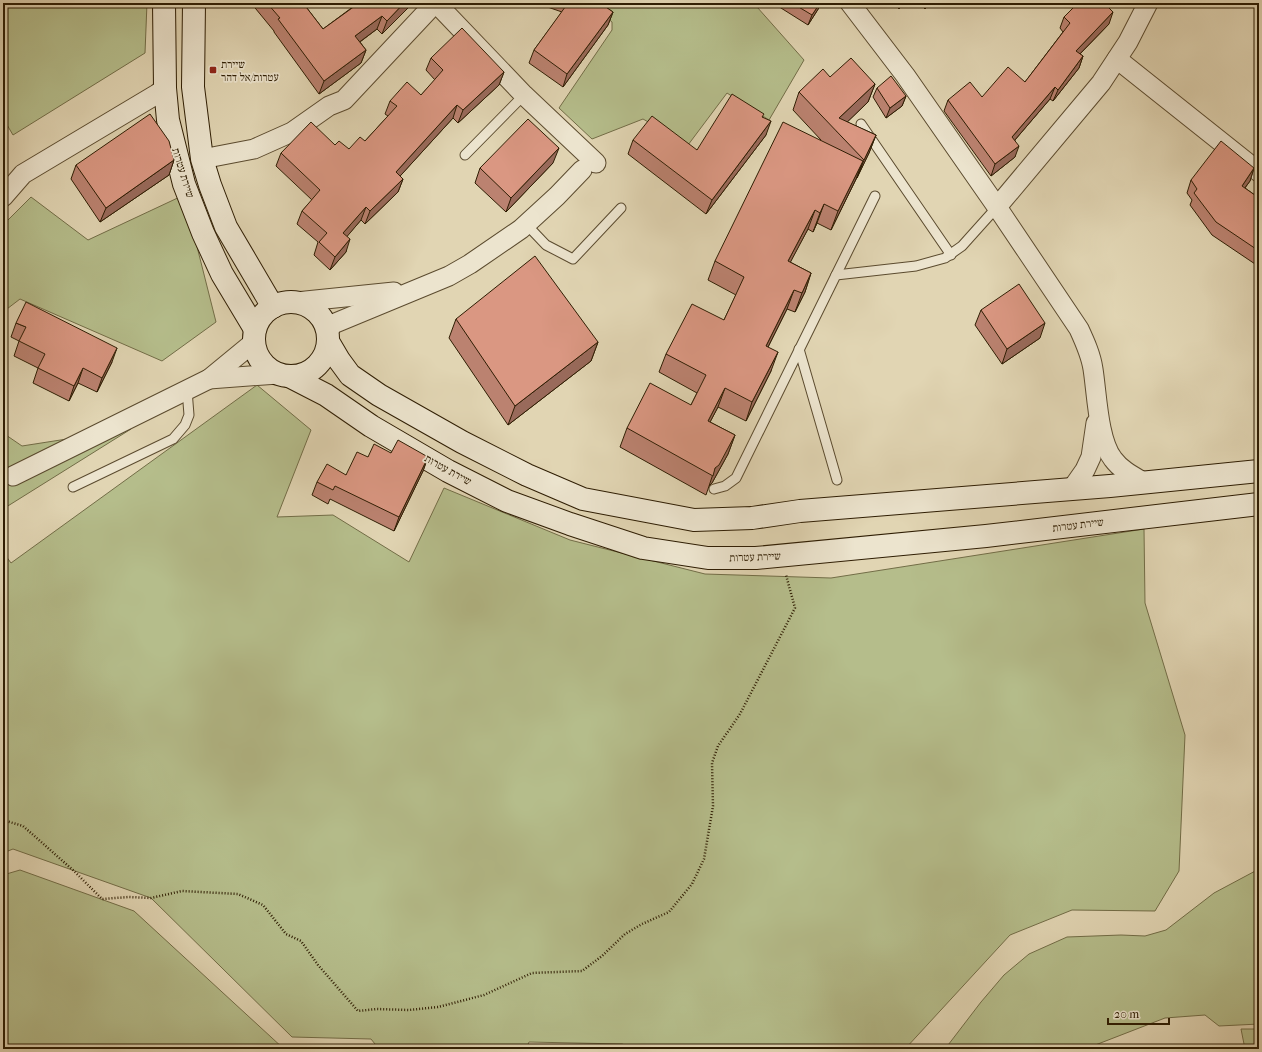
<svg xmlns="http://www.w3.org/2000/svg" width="1262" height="1052" viewBox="0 0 1262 1052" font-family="'IM FELL French Canon','Frank Ruhl Libre',serif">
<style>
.green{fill:#b5bd8b;stroke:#726d47}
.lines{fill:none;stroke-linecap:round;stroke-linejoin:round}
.lane-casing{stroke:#5b4b2f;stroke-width:11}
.street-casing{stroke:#5b4b2f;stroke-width:21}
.secondary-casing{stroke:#2e1d03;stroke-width:24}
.path{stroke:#2e1d03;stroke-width:2.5;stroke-dasharray:1 2;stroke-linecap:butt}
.lane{stroke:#ece4ce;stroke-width:9}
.street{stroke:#ece4ce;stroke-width:19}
.secondary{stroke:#ece4ce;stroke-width:22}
.wall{fill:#bb8270;stroke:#2e1d03}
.shaded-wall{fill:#996a5b;stroke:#2e1d03}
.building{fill:#da9782;stroke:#2e1d03}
.poi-dot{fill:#8f2418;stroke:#ece4ce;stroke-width:1.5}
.labels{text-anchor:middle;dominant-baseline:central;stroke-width:3.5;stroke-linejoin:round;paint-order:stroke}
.poi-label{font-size:11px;fill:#2e1d03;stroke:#ece4ce;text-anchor:start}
.street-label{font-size:11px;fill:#2e1d03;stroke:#ece4ce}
</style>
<rect width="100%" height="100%" fill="#e1d5b3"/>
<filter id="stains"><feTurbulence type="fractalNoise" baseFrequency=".005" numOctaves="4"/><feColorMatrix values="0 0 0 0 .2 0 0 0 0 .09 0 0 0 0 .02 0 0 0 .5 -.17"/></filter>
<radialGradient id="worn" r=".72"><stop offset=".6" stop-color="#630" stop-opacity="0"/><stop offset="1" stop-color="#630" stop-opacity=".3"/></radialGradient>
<g class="green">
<polygon points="3,3 147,3 145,53 13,135 3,118"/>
<polygon points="588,3 760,3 757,7 804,60 769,120 727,93 688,145 643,119 592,139 559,108 612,30 612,22"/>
<polygon points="184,195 216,322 162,361 20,299 3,312 3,225 31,197 88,240"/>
<polygon points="257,385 311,430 277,517 333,515 409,562 444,488 570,540 705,574 831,578 1144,529 1145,603 1185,735 1179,871 1155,911 1072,910 1010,935 905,1049 638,1049 622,1044 529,1042 526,1049 379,1049 371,1039 292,1037 151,898 13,849 3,853 3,552 11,563"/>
<polygon points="131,429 3,509 3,433 22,446"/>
<polygon points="1259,869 1259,1024 1219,1026 1205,1015 1165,1018 1085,1049 945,1049 981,1002 1004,975 1029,954 1067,937 1121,935 1145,936 1166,930 1214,893"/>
<polygon points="20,870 134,911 284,1049 3,1049 3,875"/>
<polygon points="1241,1029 1259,1029 1259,1049 1245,1049"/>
</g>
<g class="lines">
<defs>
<g id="lane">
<polyline points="861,124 951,255"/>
<polyline points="465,155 524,95"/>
<polyline points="526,224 546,245 573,259 621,208"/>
<polyline points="836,275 875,196"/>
<polyline points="799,349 837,480"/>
<polyline points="73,487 173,439 185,425 189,415 187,390"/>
<polyline points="714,489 725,486 736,478 836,275 916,266 945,258 962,246 997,207"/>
</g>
<g id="street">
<polyline points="436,3 524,95 596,163"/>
<path d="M850,3L905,75L997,207L1079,329C1085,342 1091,355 1093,369C1097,394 1098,440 1113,459C1121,470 1133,476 1145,483"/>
<polyline points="1117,59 1259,172"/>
<polyline points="202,159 254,149 292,132 329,106 344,100 435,3"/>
<polyline points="3,197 23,174 157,94 165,88"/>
<polyline points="997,207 1101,83 1128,42 1148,3"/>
<polyline points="296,302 394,292"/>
<polyline points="327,332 333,324 449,276 470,264 521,229 557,196 582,170"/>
<polyline points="209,379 278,374"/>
<polyline points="13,476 209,379 254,342"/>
<polyline points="1071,490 1085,470 1091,457 1096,423"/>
</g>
<g id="secondary">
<polyline points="164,3 165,88 168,120 184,184 203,233 222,274 255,329"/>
<polyline points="194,3 193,87 202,159 210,185 226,227 273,307"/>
<circle cx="291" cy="339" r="37"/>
<polyline points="329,343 339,360 350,375 379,395 462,442 527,475 583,499 694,520 752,518 800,511 1110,486 1259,471"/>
<polyline points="291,377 326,395 371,426 448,471 507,501 570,524 643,548 708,558 756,558 986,536 1259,504"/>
</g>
</defs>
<use href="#lane" class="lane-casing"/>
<use href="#street" class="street-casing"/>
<use href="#secondary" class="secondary-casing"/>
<polyline class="path" points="3,820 23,826 74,871 102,899 129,897 151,898 182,891 238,894 263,905 286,934 301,941 318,965 358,1011 377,1009 409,1010 438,1007 484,995 532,973 582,971 602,956 625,934 642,924 669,912 692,884 704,859 713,806 712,763 718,746 740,714 795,608 786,575"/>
<use href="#lane" class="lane"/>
<use href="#street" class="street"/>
<use href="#secondary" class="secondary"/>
</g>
<g class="wall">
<polygon points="251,3 303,3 323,29 354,6 351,3 413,3 382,34 377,29 360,42 366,50 361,63 319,94 274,32 274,31"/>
<polygon points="536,3 600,3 613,12 608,25 563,87 529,63 534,50 562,12"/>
<polygon points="773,3 822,3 808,25"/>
<polygon points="893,3 905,3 899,9"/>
<polygon points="919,3 931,3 925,9"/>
<polygon points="1064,17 1109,24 1080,54 1083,56 1079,68 1053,101 1050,99 1015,140 1015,157 991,176 944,111 948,100 982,97 1025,82 1063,32 1060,28"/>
<polygon points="431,58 504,72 499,85 458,123 453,118 400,176 403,179 398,192 365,224 361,220 347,236 346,252 330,270 314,255 318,242 297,224 302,211 312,200 276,166 281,153 335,145 349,149 365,141 388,116 385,114 390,101 421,95 435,80 426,70"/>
<polygon points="830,77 875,84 868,102 847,122 876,135 869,153 831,230 817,223 813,232 808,229 790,262 811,273 805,292 795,312 787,309 768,347 771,371 746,421 718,407 710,422 735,435 728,454 712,483 709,486 706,495 620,447 627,428 691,405 697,393 659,372 666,354 724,320 736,295 708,280 715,261 821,140 793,110 799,92"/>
<polygon points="877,88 906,96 902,106 886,118 873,97"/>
<polygon points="763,117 766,135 706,214 628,154 633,140 697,150"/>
<polygon points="174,160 169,175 100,222 71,179 76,165"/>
<polygon points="553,163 506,212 475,183 480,168"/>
<polygon points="1254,168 1250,181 1245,188 1259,198 1259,264 1258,266 1212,235 1190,205 1192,200 1187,193 1191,180"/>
<polygon points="981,310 1040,338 1002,364 975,325"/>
<polygon points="456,319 598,342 591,361 508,425 449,338"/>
<polygon points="16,323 112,362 97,392 78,383 69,401 33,383 38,368 14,356 19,341 11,337"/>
<polygon points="391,453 428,457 423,471 394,531 330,499 328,504 312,495 317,482 346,475 368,457"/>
</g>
<g class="shaded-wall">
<polygon points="404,3 413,3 382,34 387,21"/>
<polygon points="820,3 822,3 808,25 812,15"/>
<polygon points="901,3 905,3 899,9"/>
<polygon points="927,3 931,3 925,9"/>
<polygon points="613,12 608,25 563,87 567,74"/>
<polygon points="1113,12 1109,24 1072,62 1076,51"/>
<polygon points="382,16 377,29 350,49 355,36"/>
<polygon points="366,50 361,63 319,94 324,81"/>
<polygon points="1083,56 1079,68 1053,101 1058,90"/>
<polygon points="504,72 499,85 458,123 463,110"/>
<polygon points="875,84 868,102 837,132 839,118"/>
<polygon points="1055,87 1050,99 1008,148 1012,137"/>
<polygon points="906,96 902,106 886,118 890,108"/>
<polygon points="457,105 453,118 392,185 396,172"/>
<polygon points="771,121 766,135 706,214 712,200"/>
<polygon points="876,135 869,153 857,178 864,160"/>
<polygon points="1019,146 1015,157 991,176 995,164"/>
<polygon points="559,148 553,163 506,212 511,198"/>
<polygon points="174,160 169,175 100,222 106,208"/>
<polygon points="863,161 856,179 831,230 838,211"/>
<polygon points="1254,168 1250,181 1237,198 1242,186"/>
<polygon points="403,179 398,192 365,224 370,211"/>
<polygon points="824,204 817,223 813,232 820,213"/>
<polygon points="366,207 361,220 339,246 343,233"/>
<polygon points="815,210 808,229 781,280 788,261"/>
<polygon points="350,239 346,252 330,270 335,257"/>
<polygon points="811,273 805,292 795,312 802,293"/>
<polygon points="794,290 787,309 759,365 766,346"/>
<polygon points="1045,323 1040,338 1002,364 1007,349"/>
<polygon points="598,342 591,361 508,425 515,406"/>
<polygon points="117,348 112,362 97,392 102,378"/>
<polygon points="778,352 771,371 746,421 752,402"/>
<polygon points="83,368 78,383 69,401 74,386"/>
<polygon points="725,388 718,407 701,439 708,421"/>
<polygon points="735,435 728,454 712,483 709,486 715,468"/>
<polygon points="428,457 423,471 394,531 399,517"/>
</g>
<g class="building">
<polygon points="267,3 303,3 323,29 359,3 404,3 387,21 382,16 355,36 366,50 324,81 278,19 280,18"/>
<polygon points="568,3 600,3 613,12 567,74 534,50"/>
<polygon points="792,3 820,3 812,15"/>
<polygon points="1078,3 1104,3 1113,12 1076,51 1083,56 1058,90 1055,87 1012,137 1019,146 995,164 948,100 970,82 982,97 1008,67 1025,82 1070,23 1064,17"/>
<polygon points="462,28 504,72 463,110 457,105 396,172 403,179 370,211 366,207 343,233 350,239 335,257 319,242 327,233 302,211 320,190 281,153 311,122 335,145 339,141 349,149 360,137 365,141 397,106 390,101 407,82 421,95 443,70 431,58"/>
<polygon points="851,58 875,84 839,118 876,135 864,160 799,92 823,69 830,77"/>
<polygon points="891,76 906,96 890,108 877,88"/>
<polygon points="732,94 764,114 762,117 771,121 712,200 633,140 652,116 697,150"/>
<polygon points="150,114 169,141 174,160 106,208 76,165"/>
<polygon points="528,119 559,148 511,198 480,168"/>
<polygon points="783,122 863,161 838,211 824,204 820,213 815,210 788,261 811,273 802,293 794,290 766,346 778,352 752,402 725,388 708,421 735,435 719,465 715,468 713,476 627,428 650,383 691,405 706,375 666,354 692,304 724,320 744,277 715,261"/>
<polygon points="1221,141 1254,168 1242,186 1259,198 1259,251 1216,222 1194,193 1197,189 1191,180"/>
<polygon points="535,256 598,342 515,406 456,319"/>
<polygon points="1019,284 1045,323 1007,349 981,310"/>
<polygon points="26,302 117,348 102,378 83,368 74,386 38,368 45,354 19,341 26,327 16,323"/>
<polygon points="398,440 428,457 399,517 335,486 333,490 317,482 327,464 346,475 357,452 368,457 374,444 391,453"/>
</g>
<rect class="poi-dot" x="209" y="66" width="8" height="8" rx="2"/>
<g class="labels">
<g class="poi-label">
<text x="221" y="64">שיירת<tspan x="221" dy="13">עטרות/אל דהר</tspan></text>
</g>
<g class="street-label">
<text transform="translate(183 173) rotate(73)">שיירת עטרות</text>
<text transform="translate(448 470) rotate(29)">שיירת עטרות</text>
<text transform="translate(1078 525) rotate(-7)">שיירת עטרות</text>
<text transform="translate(755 557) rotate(-2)">שיירת עטרות</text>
</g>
</g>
<rect width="1262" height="1052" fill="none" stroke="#e1d5b3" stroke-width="16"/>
<rect x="4" y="4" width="1254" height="1044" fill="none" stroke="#2e1d03" stroke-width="2"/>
<rect x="8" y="8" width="1246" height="1036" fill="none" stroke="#2e1d03"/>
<path d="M1108 1018v6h61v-6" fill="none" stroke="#2e1d03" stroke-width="2"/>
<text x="1114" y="1018" font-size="12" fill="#2e1d03" stroke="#ece4ce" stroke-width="3" paint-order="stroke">20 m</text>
<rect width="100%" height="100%" filter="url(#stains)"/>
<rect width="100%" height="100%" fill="url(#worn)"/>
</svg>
